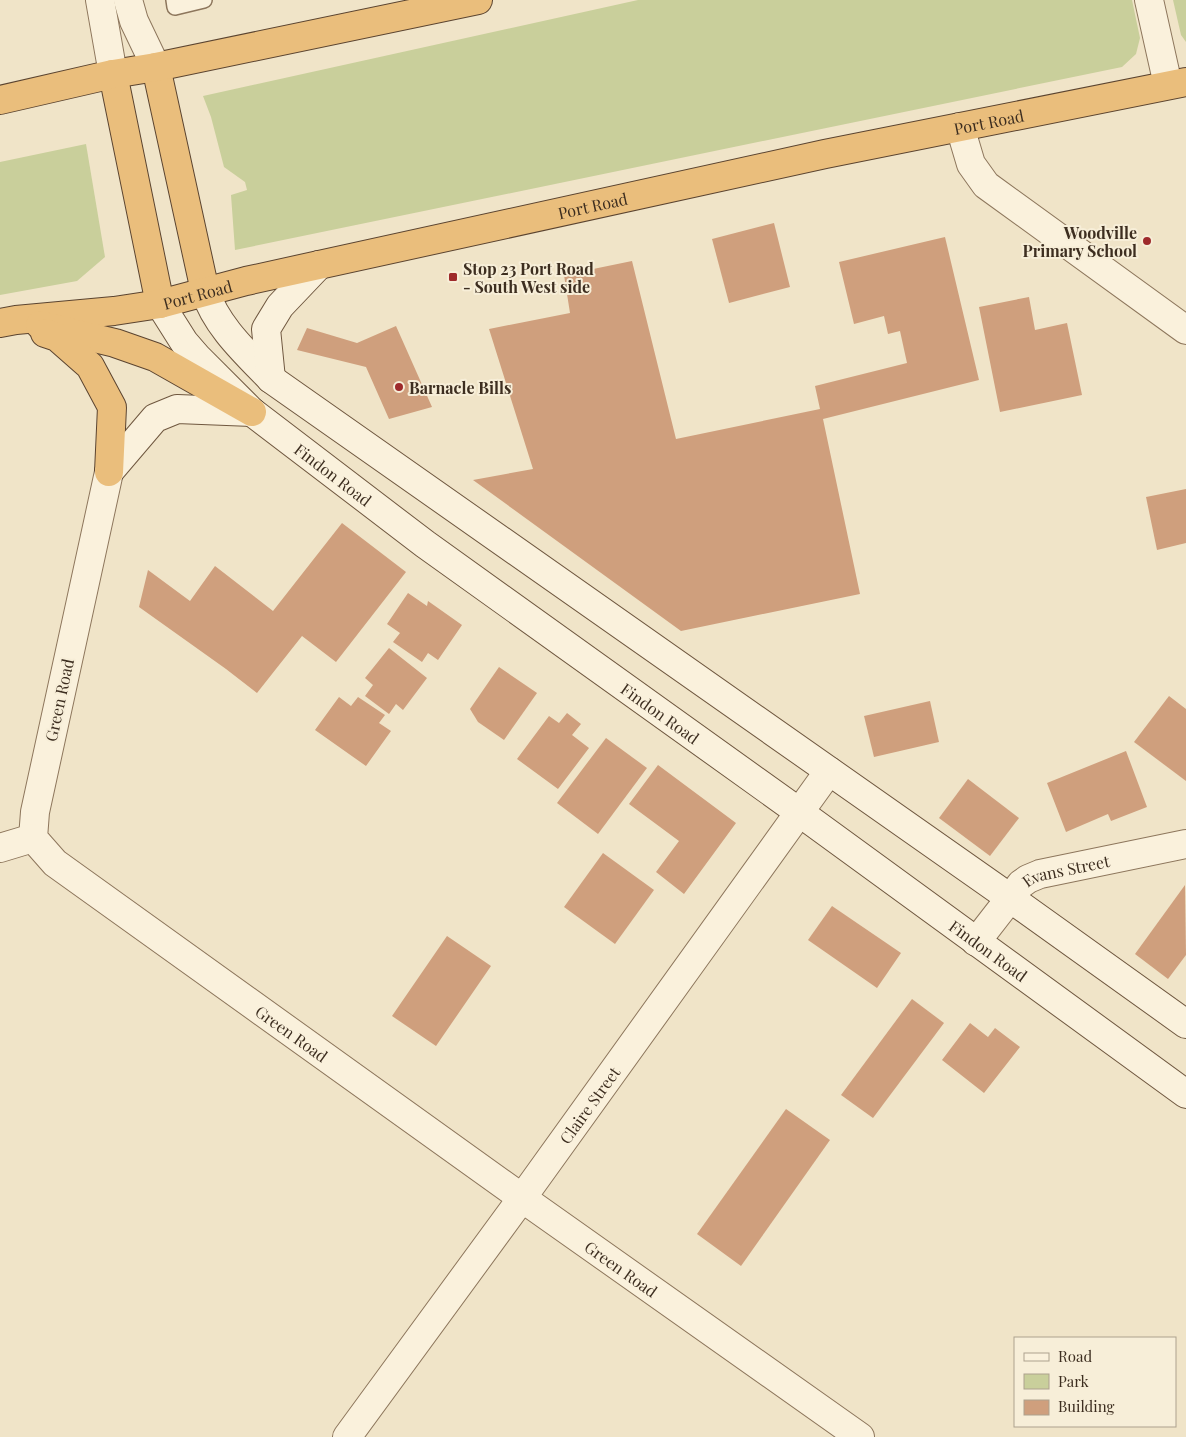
<svg xmlns="http://www.w3.org/2000/svg" width="1186" height="1437" viewBox="0 0 1186 1437" font-family="'Playfair Display',serif">
<style>
.green{fill:#c9cf9b}
.building{fill:#cf9f7d}
.lines{fill:none;stroke-linecap:round;stroke-linejoin:round}
.service-casing{stroke:#8d765c;stroke-width:18}
.minor-casing{stroke:#8d765c;stroke-width:30}
.secondary-casing{stroke:#6f573f;stroke-width:30}
.trunk-casing{stroke:#5b4430;stroke-width:30}
.service{stroke:#faf1dc;stroke-width:15}
.minor{stroke:#faf1dc;stroke-width:28}
.secondary{stroke:#faf1dc;stroke-width:28}
.trunk{stroke:#eabe7c;stroke-width:28}
.poi-dot{fill:#9e2a2b;stroke:#f7eed8;stroke-width:2}
.labels{text-anchor:middle;dominant-baseline:central;stroke-width:4;stroke-linejoin:round;paint-order:stroke}
.street-label{font-size:16px;fill:#3d2e20;stroke:#f7eed8}
.poi-label{font-size:16px;font-weight:bold;fill:#3d2e20;stroke:#f7eed8;text-anchor:start}
</style>
<rect width="100%" height="100%" fill="#f0e4c8"/>
<g class="green">
<polygon points="638,0 1132,0 1140,38 1136,54 1122,67 235,250 231,195 247,190 245,182 224,167 211,117 203,96"/>
<polygon points="1173,0 1186,0 1186,42 1181,35"/>
<polygon points="86,144 105,257 77,281 0,295 0,162"/>
</g>
<g class="building">
<polygon points="774,223 790,287 729,303 712,239"/>
<polygon points="945,237 979,380 823,419 860,594 681,631 473,480 533,469 489,329 570,313 564,275 632,261 676,439 820,409 815,386 907,363 900,331 888,334 884,316 854,324 839,262"/>
<polygon points="1029,297 1035,330 1067,323 1082,395 1000,412 979,307"/>
<polygon points="396,326 432,407 389,419 366,367 297,350 307,328 357,343"/>
<polygon points="1186,489 1186,543 1157,550 1146,497"/>
<polygon points="342,523 406,572 336,662 302,636 257,693 226,669 139,607 148,570 190,601 215,566 273,611"/>
<polygon points="408,593 427,606 428,601 462,625 438,660 428,653 422,662 393,642 400,633 387,624"/>
<polygon points="389,648 427,678 403,710 396,704 389,714 365,696 373,685 365,678"/>
<polygon points="499,667 537,693 504,740 478,722 470,709"/>
<polygon points="1169,696 1186,709 1186,781 1134,742"/>
<polygon points="339,697 351,706 358,697 385,715 379,723 391,731 366,766 315,730"/>
<polygon points="930,701 939,742 874,757 864,716"/>
<polygon points="567,713 581,724 572,735 589,748 558,789 517,759 549,716 559,723"/>
<polygon points="606,738 647,768 598,834 557,803"/>
<polygon points="1126,751 1147,807 1111,821 1108,814 1066,832 1047,783"/>
<polygon points="658,765 736,823 684,894 656,872 679,841 629,804"/>
<polygon points="968,779 1019,818 990,856 939,818"/>
<polygon points="603,853 654,890 615,944 564,907"/>
<polygon points="1185,885 1186,955 1168,979 1135,954"/>
<polygon points="832,906 901,953 877,988 808,940"/>
<polygon points="447,936 491,966 436,1046 392,1016"/>
<polygon points="912,999 944,1023 873,1118 841,1095"/>
<polygon points="970,1023 988,1037 995,1028 1020,1047 984,1093 942,1060"/>
<polygon points="786,1109 830,1140 741,1266 697,1234"/>
</g>
<g class="lines">
<defs>
<polyline id="service" points="174,0 175,7 204,0"/>
<g id="minor">
<polyline points="100,0 113,74"/>
<polyline points="128,0 134,21 156,67"/>
<polyline points="1149,0 1168,85"/>
<polyline points="960,127 971,164 986,185 1186,330"/>
<path id="s1" d="M109,472L35,812L33,838L55,863L522,1198L860,1437"/>
<polyline points="0,848 33,838"/>
<path id="s2" d="M976,942L1021,884L1028,879L1040,874L1186,844"/>
<path id="s3" d="M347,1437L522,1198L829,771"/>
</g>
<g id="secondary">
<path d="M205,291C216,326 246,353 271,379L1010,898L1186,1024"/>
<path id="s4" d="M160,304L184,342L197,357L252,412L425,544L799,812L1186,1094"/>
<polyline points="271,379 266,329 280,306 319,265"/>
<polyline points="109,472 155,418 177,409 252,412"/>
</g>
<g id="trunk">
<polyline points="156,67 205,291"/>
<polyline points="113,74 160,304"/>
<polyline points="0,100 113,74 156,67 478,0"/>
<path id="s5" d="M0,323L16,320L114,311L160,304L246,281L825,154L1186,82"/>
<polyline points="40,325 115,343 155,357 252,412"/>
<polyline points="45,333 57,337 90,366 112,407 109,472"/>
</g>
</defs>
<use href="#service" class="service-casing"/>
<use href="#minor" class="minor-casing"/>
<use href="#secondary" class="secondary-casing"/>
<use href="#trunk" class="trunk-casing"/>
<use href="#service" class="service"/>
<use href="#minor" class="minor"/>
<use href="#secondary" class="secondary"/>
<use href="#trunk" class="trunk"/>
</g>
<g class="poi-dot">
<circle cx="1147" cy="241" r="5"/>
<rect x="448" y="272" width="10" height="10" rx="2.5"/>
<circle cx="399" cy="387" r="5"/>
</g>
<g class="labels">
<g class="street-label">
<text stroke="none"><textPath href="#s5" startOffset="1010">Port Road</textPath></text>
<text stroke="none"><textPath href="#s5" startOffset="605">Port Road</textPath></text>
<text stroke="none"><textPath href="#s5" startOffset="200">Port Road</textPath></text>
<text stroke="none"><textPath href="#s4" startOffset="245">Findon Road</textPath></text>
<text transform="translate(59 700) rotate(-78)">Green Road</text>
<text stroke="none"><textPath href="#s4" startOffset="650">Findon Road</textPath></text>
<text stroke="none"><textPath href="#s2" startOffset="121">Evans Street</textPath></text>
<text stroke="none"><textPath href="#s4" startOffset="1055">Findon Road</textPath></text>
<text stroke="none"><textPath href="#s1" startOffset="699">Green Road</textPath></text>
<text stroke="none"><textPath href="#s3" startOffset="411">Claire Street</textPath></text>
<text stroke="none"><textPath href="#s1" startOffset="1104">Green Road</textPath></text>
</g>
<g class="poi-label">
<text x="1137" y="232" text-anchor="end">Woodville<tspan x="1137" dy="18">Primary School</tspan></text>
<text x="463" y="268">Stop 23 Port Road<tspan x="463" dy="18">- South West side</tspan></text>
<text x="409" y="387">Barnacle Bills</text>
</g>
</g>
<rect x="1014" y="1337" width="162" height="90" fill="#f7eed8" stroke="#ada18e"/>
<rect x="1024" y="1353" width="25" height="8" fill="#faf1dc" stroke="#ada18e"/>
<text x="1058" y="1362" font-size="15" fill="#3d2e20">Road</text>
<rect x="1024" y="1374" width="25" height="15" fill="#c9cf9b" stroke="#ada18e"/>
<text x="1058" y="1387" font-size="15" fill="#3d2e20">Park</text>
<rect x="1024" y="1400" width="25" height="15" fill="#cf9f7d" stroke="#ada18e"/>
<text x="1058" y="1412" font-size="15" fill="#3d2e20">Building</text>
</svg>
